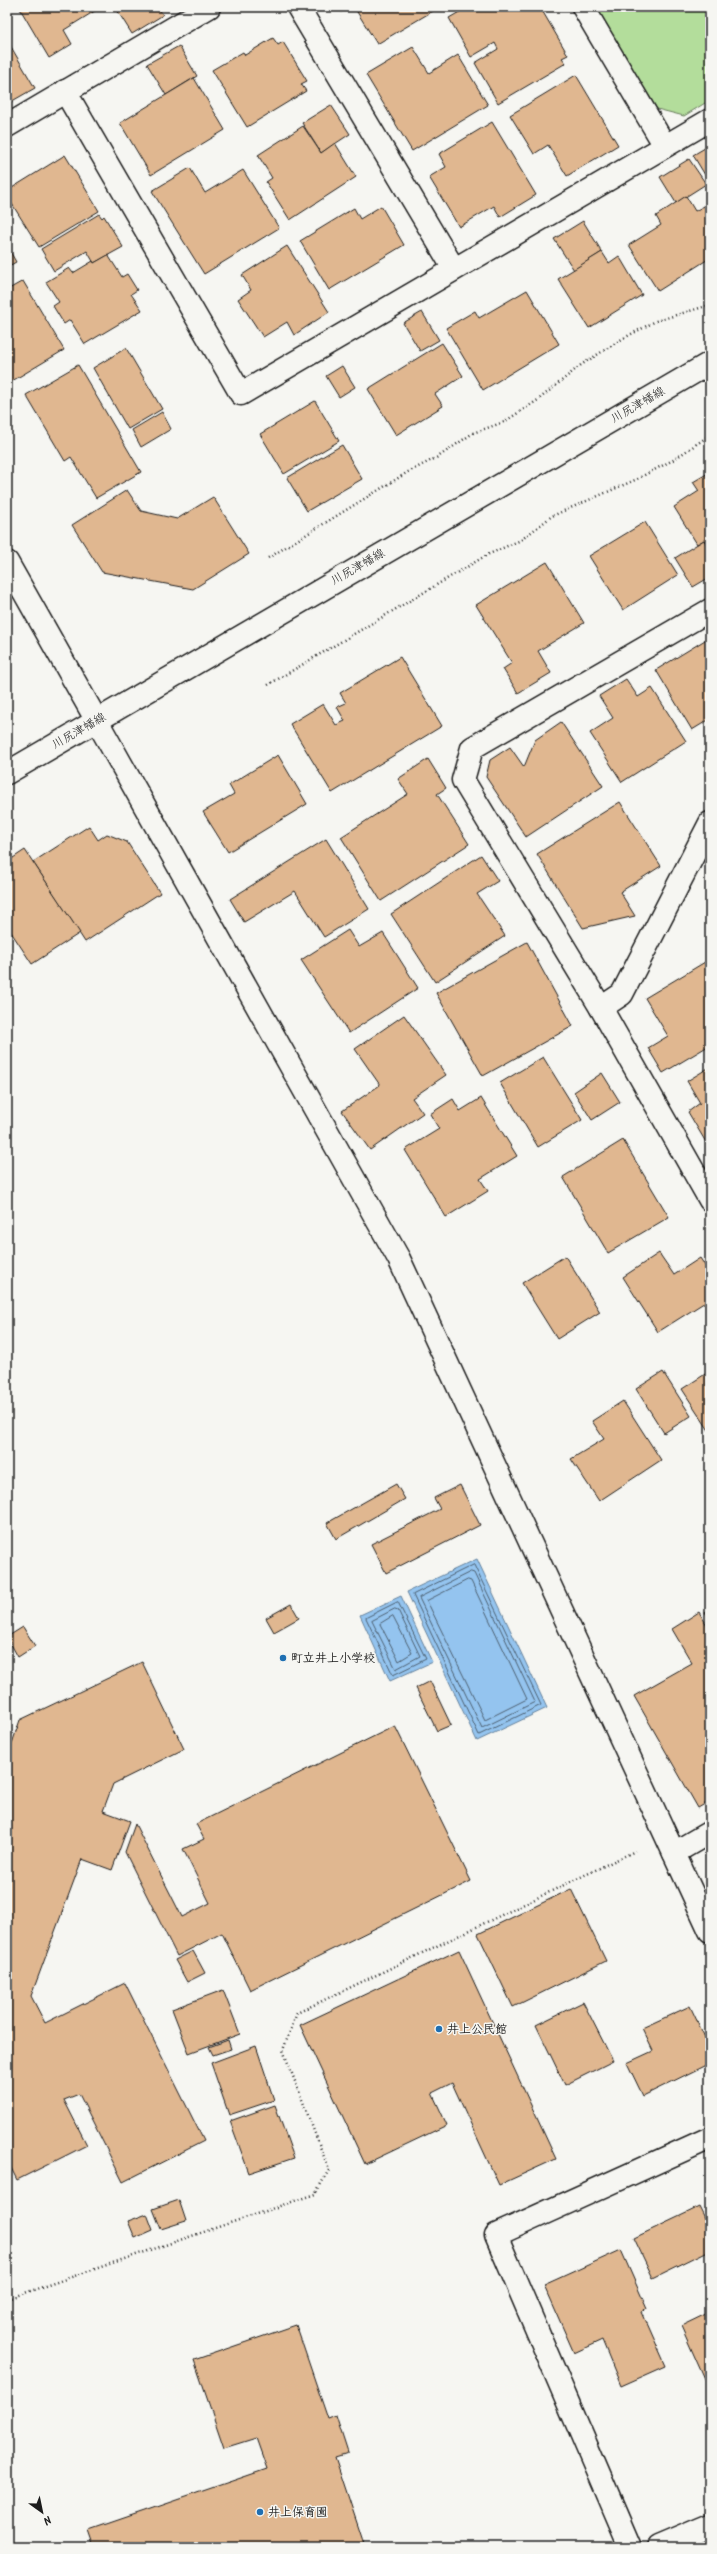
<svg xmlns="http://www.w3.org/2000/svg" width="717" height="2554" viewBox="0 0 717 2554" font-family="Kalam,'Klee One',sans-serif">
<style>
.green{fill:#b3dd9b;stroke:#687c5c}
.water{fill:#94c4ef;stroke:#64819b}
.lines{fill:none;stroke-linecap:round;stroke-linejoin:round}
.shore{stroke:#4c5f70;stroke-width:1}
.building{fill:#e0b790;stroke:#1c1c1c}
.street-casing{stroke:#1c1c1c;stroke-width:25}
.secondary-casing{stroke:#1c1c1c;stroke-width:25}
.path{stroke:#1c1c1c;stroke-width:2.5;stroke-dasharray:1 3;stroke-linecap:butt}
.street{stroke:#f6f6f2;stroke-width:22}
.secondary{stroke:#f6f6f2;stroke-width:22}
.poi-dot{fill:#1f6fb2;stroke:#f6f6f2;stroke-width:1.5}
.labels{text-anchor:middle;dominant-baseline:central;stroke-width:3;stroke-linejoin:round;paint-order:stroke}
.street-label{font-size:12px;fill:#1c1c1c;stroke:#f6f6f2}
.poi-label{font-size:12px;font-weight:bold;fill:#1c1c1c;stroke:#f6f6f2;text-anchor:start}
</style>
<rect width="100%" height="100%" fill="#f6f6f2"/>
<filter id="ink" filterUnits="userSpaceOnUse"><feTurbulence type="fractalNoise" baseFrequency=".025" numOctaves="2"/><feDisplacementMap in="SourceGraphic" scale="8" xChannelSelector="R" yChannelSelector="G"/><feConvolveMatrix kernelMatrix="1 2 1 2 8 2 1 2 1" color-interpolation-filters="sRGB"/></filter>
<g filter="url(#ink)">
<polygon class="green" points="596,7 710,7 710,100 684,116 657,109"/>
<g class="water">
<polygon points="477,1559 547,1708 477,1741 407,1592"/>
<polygon points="401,1596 432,1662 390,1681 360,1615"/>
</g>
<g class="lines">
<g class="shore">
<polygon points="474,1565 541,1705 479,1735 413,1595"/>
<polygon points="471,1572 474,1573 535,1702 482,1728 419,1598"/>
<polygon points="468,1580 471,1581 527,1699 485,1720 427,1601"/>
<polygon points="398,1602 426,1659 393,1675 366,1618"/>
<polygon points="395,1609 398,1610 420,1656 396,1669 372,1621"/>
<polygon points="393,1616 412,1653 399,1661 380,1624"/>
</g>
</g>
<g class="building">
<polygon points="19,7 97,7 98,9 64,30 72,44 49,58"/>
<polygon points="115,7 158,7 163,15 132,34"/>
<polygon points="339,7 349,7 341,12"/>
<polygon points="354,7 431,7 433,11 377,44"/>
<polygon points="468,7 532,7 534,10 540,7 568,55 562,58 566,63 498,103 475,63 498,49 495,43 471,57 449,18"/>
<polygon points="273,38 278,45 283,42 307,81 301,84 306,91 247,127 212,70 243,52 245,55"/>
<polygon points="7,40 35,88 7,104"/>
<polygon points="179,46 197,76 166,95 147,64"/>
<polygon points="413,47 429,73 458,55 488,105 412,151 366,75"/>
<polygon points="576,75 618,145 567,176 548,145 534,154 510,115"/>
<polygon points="194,78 225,130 151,175 120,123"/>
<polygon points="331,105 350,134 321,153 302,123"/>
<polygon points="492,122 536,195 500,217 494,206 459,227 429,177 446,167 439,154"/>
<polygon points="303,126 321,153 335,143 356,177 290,220 266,182 272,178 258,155"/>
<polygon points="710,145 710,178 708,180 693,155"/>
<polygon points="65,155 99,211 39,247 7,196 7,191"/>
<polygon points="689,159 706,184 676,203 660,177"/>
<polygon points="190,168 205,193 243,170 279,228 204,274 152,191"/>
<polygon points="686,196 695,211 706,205 710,212 710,258 658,291 629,245 661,225 656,216"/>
<polygon points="381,206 404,245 329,290 300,241 354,208 360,219"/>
<polygon points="99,214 102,218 104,216 123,247 94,263 87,251 54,271 41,249"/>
<polygon points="583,221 602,252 574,270 554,239"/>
<polygon points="7,246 16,262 7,267"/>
<polygon points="287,246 329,312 294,335 287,322 263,337 238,299 251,290 242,275"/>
<polygon points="602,252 609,263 619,256 642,295 589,328 558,279"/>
<polygon points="108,255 122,277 127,274 137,290 131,294 142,310 85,344 70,320 64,324 53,306 59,302 46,282 69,268 73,273 93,261 94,263"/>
<polygon points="23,281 64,350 7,384 7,290"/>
<polygon points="527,290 559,344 483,390 446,328 475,311 479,318"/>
<polygon points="422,312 439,340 420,351 403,323"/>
<polygon points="442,343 463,376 435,394 443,406 396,435 368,389"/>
<polygon points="126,348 162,409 128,429 93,368"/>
<polygon points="78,365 141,472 96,498 71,457 65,461 26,395"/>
<polygon points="342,366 355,387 339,397 326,376"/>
<polygon points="315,401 339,441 284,474 260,434"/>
<polygon points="162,412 171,429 141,447 132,430"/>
<polygon points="342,445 362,479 307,511 287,478"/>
<polygon points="710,472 710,550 704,540 697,544 674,507 699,491 693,482"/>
<polygon points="127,490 141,511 177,519 213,497 249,554 193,589 102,572 72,525"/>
<polygon points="645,522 678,575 623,610 589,556"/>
<polygon points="704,540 710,550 710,577 693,587 675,558"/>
<polygon points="547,562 584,623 538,651 551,673 518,693 503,669 512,663 476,605"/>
<polygon points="710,637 710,719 692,730 656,670"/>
<polygon points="400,657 442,726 332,793 290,724 323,704 336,725 345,721 337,707 346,703 340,693"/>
<polygon points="626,679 638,697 652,688 686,741 622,782 590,733 613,718 599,696"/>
<polygon points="561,722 603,786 526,837 486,777 490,760 510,747 524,767 535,740"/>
<polygon points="278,755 307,804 228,852 203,812 234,794 229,785"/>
<polygon points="428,759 446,788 437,794 469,844 381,901 341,837 408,794 398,779"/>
<polygon points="620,802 661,866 620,892 635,916 583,928 537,854"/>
<polygon points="89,826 98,840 107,834 127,842 160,893 85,942 33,862"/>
<polygon points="326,839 369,909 324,937 295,891 244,922 230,899"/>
<polygon points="25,850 80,933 32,964 7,926 7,862"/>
<polygon points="481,855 498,881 477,894 505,936 435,982 391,914"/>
<polygon points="348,930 359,947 383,933 418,988 349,1033 301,960"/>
<polygon points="527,942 573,1026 483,1076 436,993"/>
<polygon points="710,959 710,1045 663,1073 648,1048 668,1036 645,998"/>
<polygon points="404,1015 446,1075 412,1098 423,1113 370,1150 342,1111 380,1085 355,1049"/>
<polygon points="543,1057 582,1120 538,1147 500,1083"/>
<polygon points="710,1067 710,1149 688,1112 700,1103 687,1081"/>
<polygon points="602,1073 620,1102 592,1120 574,1092"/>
<polygon points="481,1098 517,1156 480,1179 488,1191 446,1217 405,1150 439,1129 430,1114 453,1099 460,1111"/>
<polygon points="623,1140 669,1217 608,1253 563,1177"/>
<polygon points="659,1253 674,1275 700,1258 710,1273 710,1299 658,1332 623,1277"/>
<polygon points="565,1256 600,1312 557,1339 522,1283"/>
<polygon points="710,1371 710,1432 682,1389"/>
<polygon points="663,1372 691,1416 664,1433 636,1389"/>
<polygon points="623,1401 661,1460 599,1501 571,1459 604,1439 592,1421"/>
<polygon points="396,1484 405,1499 336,1539 327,1523"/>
<polygon points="460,1485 480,1525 386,1573 371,1544 440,1509 434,1498"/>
<polygon points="291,1604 299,1618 274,1632 266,1618"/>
<polygon points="710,1609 710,1620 705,1612"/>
<polygon points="699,1612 710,1630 710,1801 698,1808 634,1696 692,1663 672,1629"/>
<polygon points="23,1627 35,1646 18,1657 7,1637"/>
<polygon points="142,1662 184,1749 113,1784 103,1811 130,1821 112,1870 82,1859 31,1996 45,2023 125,1983 204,2141 123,2182 79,2094 64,2100 87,2145 17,2180 7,2160 7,1758 20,1720"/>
<polygon points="430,1681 451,1725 437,1731 416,1688"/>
<polygon points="395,1726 471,1881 250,1990 222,1933 177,1956 125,1852 135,1824 182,1917 210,1903 183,1849 204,1839 196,1824"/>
<polygon points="571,1889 606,1961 513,2007 478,1934"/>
<polygon points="459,1950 556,2159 499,2185 452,2083 432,2093 447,2125 365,2164 300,2025"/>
<polygon points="193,1951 205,1973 187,1982 175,1960"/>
<polygon points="223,1990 240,2034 189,2053 172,2009"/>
<polygon points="583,2002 613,2061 565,2085 536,2025"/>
<polygon points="690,2006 710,2048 710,2063 643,2096 627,2063 653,2051 642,2028"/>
<polygon points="228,2040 231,2049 213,2055 209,2047"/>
<polygon points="256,2046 274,2100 229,2115 211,2063"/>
<polygon points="275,2105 294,2158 249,2173 230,2121"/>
<polygon points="179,2200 186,2221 161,2229 153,2209"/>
<polygon points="699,2207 710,2229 710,2250 653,2278 634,2238"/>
<polygon points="147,2214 153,2230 135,2238 128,2221"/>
<polygon points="621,2250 647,2309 642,2312 666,2366 621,2386 602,2340 574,2353 544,2285"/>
<polygon points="710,2312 710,2391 681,2326"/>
<polygon points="296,2325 328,2419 336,2416 348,2453 335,2457 365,2547 95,2547 89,2530 267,2469 256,2438 224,2448 194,2360"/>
</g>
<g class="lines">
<defs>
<g id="street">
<polyline points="298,7 454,269"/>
<polyline points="583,7 665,146"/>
<polyline points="65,91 241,394 710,120"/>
<polyline points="7,126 209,7"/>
<polyline points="710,610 472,748 463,780 601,1008 710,1200"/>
<polyline points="97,721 399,1259 710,1931"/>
<polyline points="601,1008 622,994 710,823"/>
<polyline points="630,2547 496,2235 710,2138"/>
<polyline points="658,2547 710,2525"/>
</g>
<g id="secondary">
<polyline points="7,562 97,721"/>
<polyline points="7,773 710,363"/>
<polyline points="674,1853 710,1832"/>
</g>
</defs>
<use href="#street" class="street-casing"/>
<use href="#secondary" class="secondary-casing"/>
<g class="path">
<polyline points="268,558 408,472 438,457 473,433 504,422 538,400 581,365 622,339 656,321 710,305"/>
<polyline points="268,685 487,555 521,540 552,516 635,480 673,460 710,435"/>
<polyline points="7,2299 315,2194 329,2170 283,2050 297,2013 635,1851"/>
</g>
<use href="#street" class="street"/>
<use href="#secondary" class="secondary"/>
</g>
</g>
<g class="poi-dot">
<circle cx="283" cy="1658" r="4"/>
<circle cx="439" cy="2029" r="4"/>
<circle cx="260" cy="2512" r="4"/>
</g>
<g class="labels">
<g class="street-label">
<text transform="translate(638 405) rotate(-30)">川尻津幡線</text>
<text transform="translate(358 567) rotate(-30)">川尻津幡線</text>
<text transform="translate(79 731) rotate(-30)">川尻津幡線</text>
</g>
<g class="poi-label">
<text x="291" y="1658">町立井上小学校</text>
<text x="447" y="2029">井上公民館</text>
<text x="268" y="2512">井上保育園</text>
</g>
</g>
<rect width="717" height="2554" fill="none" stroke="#f6f6f2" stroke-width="24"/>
<rect x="12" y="12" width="693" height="2530" fill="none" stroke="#1c1c1c" stroke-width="1.5" filter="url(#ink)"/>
<g transform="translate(42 2512) rotate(147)" stroke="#f6f6f2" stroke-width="3" paint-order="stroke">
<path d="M0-3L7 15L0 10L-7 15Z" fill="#1c1c1c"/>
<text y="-6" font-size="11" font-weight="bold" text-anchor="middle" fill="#1c1c1c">N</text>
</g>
</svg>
